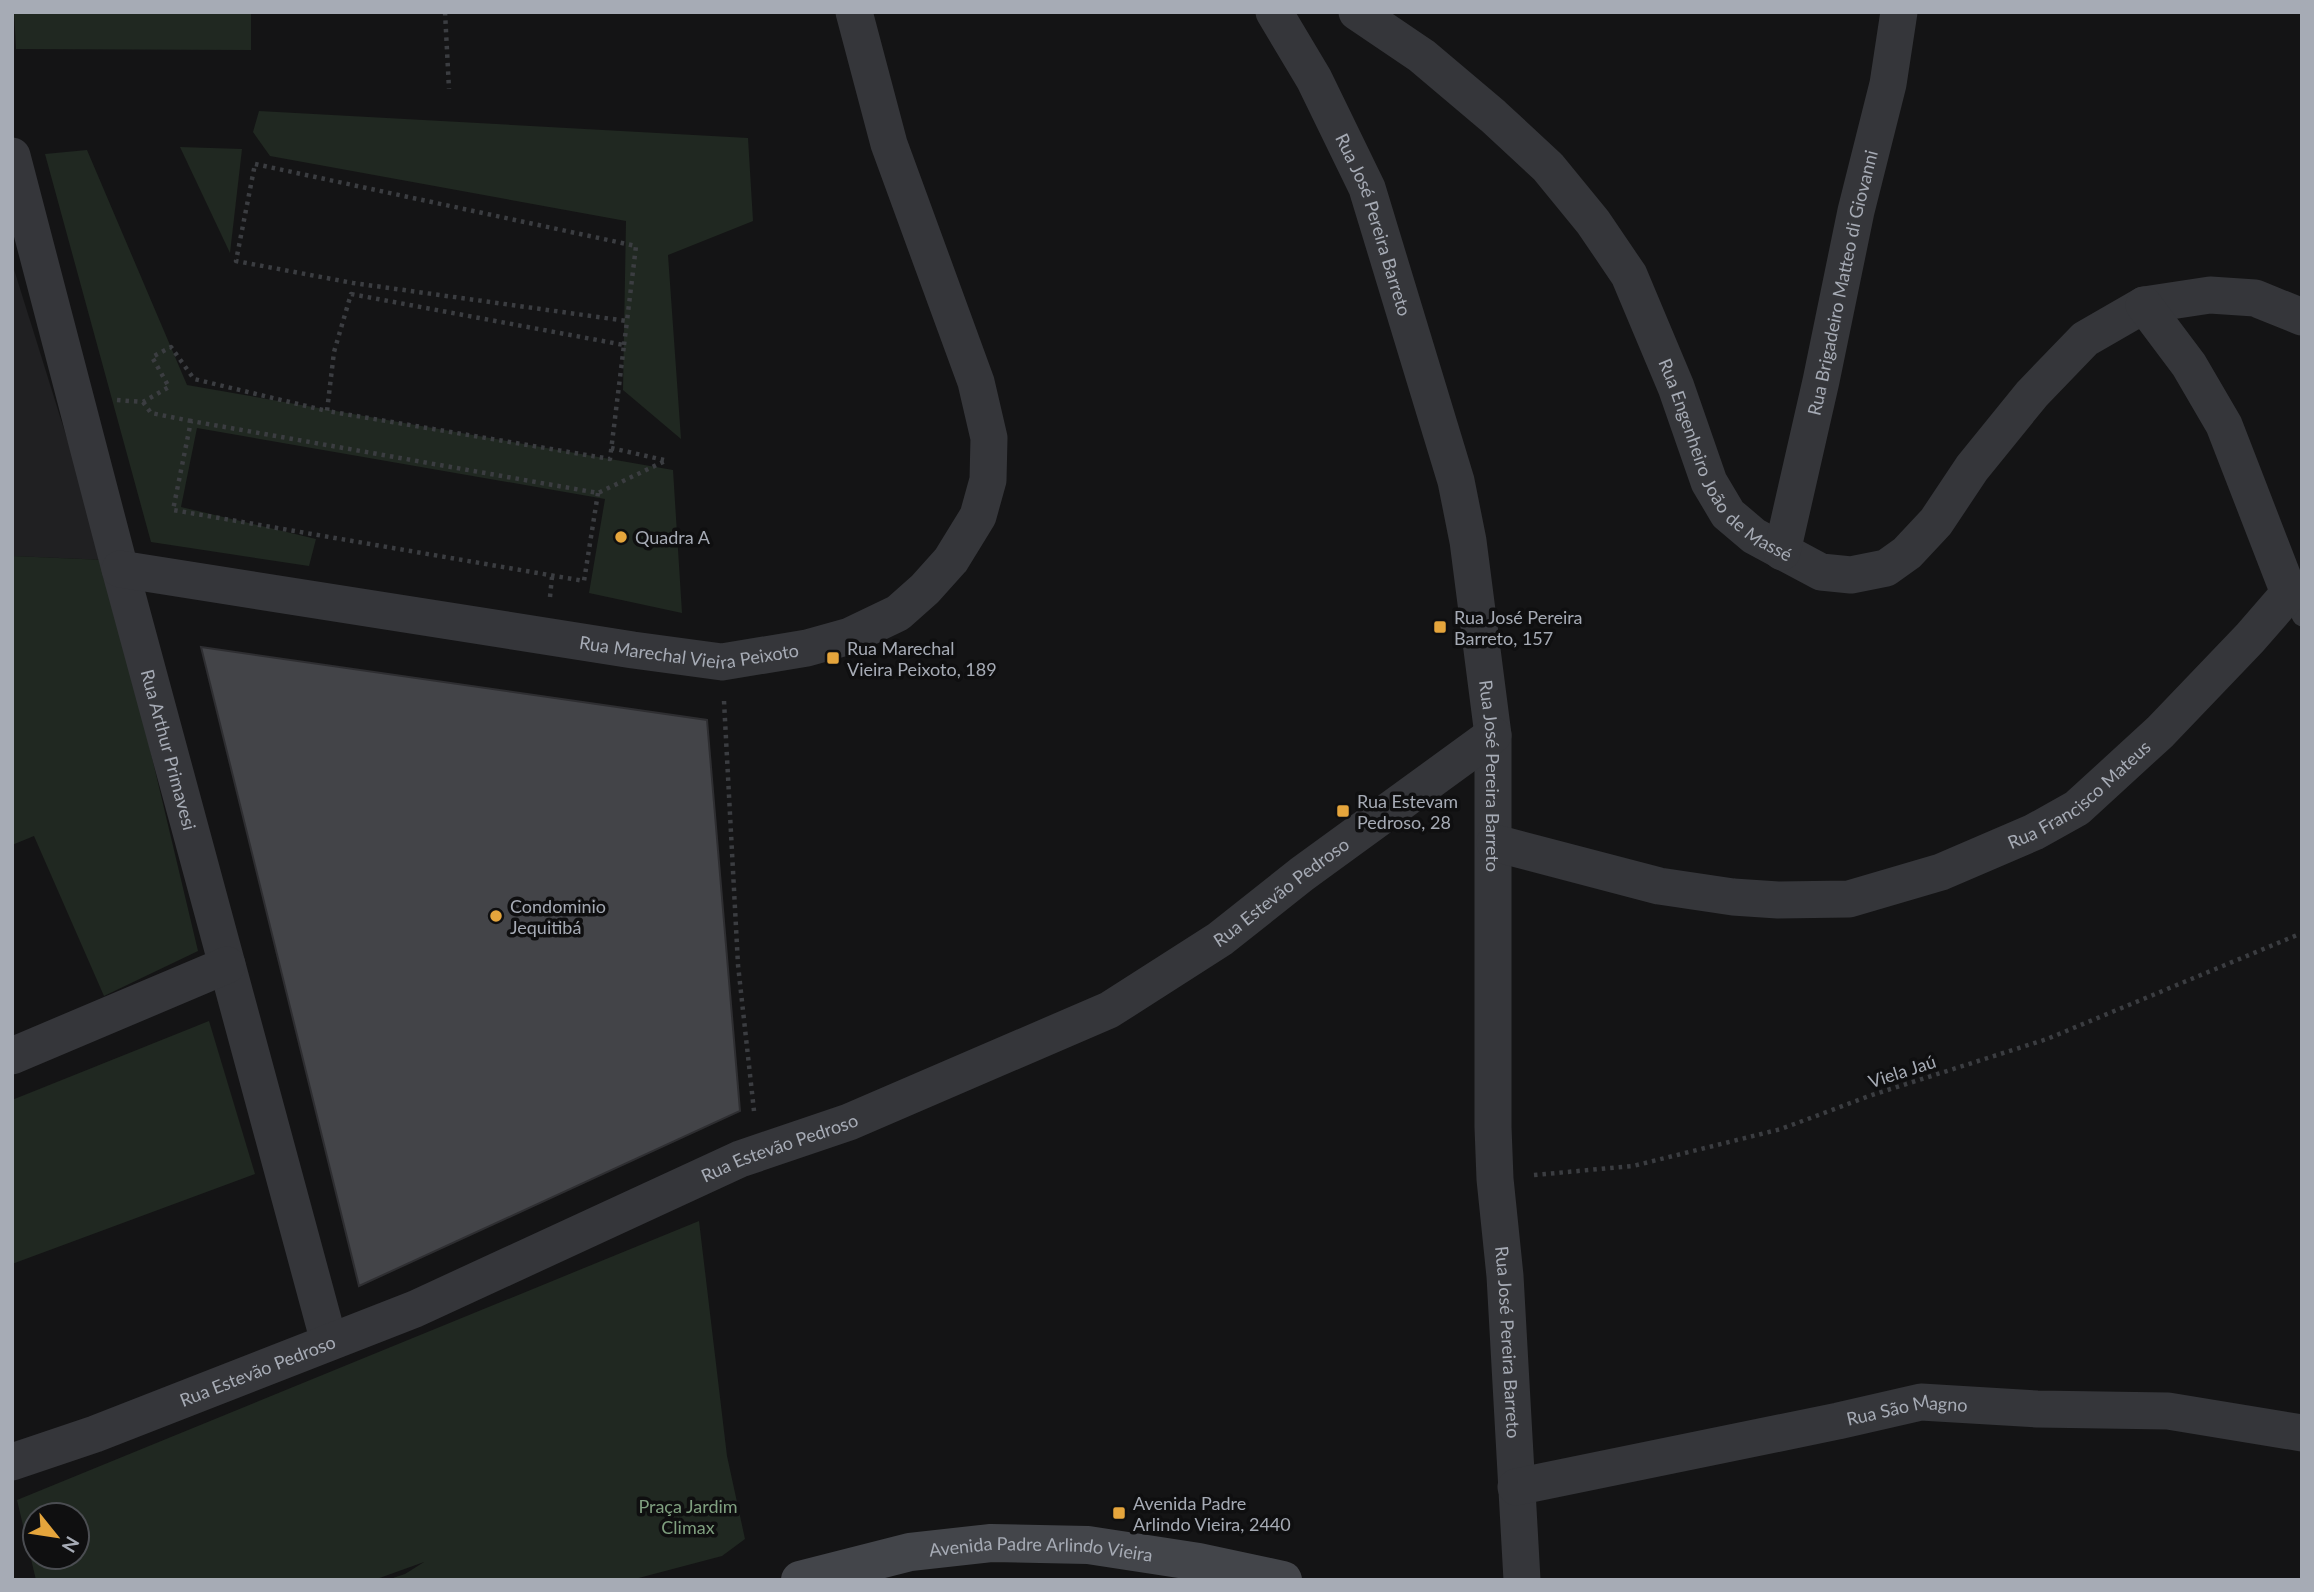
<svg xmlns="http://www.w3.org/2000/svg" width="2314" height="1592" viewBox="0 0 2314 1592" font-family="Lato,sans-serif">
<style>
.built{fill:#202022}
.green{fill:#202821;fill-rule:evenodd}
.building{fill:#434448;stroke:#2e2e31;stroke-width:2}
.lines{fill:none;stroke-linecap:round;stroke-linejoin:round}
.path{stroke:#3b3d41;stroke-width:4.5;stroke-dasharray:3.5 5;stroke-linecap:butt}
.lane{stroke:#35363a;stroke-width:19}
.street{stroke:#35363a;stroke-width:37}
.secondary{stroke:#43454a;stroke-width:38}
.poi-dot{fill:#e5a53c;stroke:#0f0f10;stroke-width:2.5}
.labels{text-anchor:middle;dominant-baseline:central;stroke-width:7;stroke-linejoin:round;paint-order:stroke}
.street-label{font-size:18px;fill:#a6abb5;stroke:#0f0f10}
.poi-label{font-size:18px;fill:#a6abb5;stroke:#0f0f10;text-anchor:start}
.park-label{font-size:18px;fill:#7f9f7f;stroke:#0f0f10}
</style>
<rect width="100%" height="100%" fill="#141415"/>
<polygon class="built" points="12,263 105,560 12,556"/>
<g class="green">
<polygon points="14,12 251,12 251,50 16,49"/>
<polygon points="259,111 748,138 753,221 668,255 681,439 623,390 626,221 270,156 253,132"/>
<polygon points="180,147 242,149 230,253"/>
<polygon points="87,150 187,385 673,470 682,613 589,593 605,499 197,428 181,507 316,539 309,566 151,542 45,154"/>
<polygon points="12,556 105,560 198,951 104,996 34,836 12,845"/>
<polygon points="209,1021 255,1174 12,1264 12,1100"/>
<path d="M699,1221L727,1456L745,1539L722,1556L631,1580H387L405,1574L424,1562L374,1580H36L17,1500ZM77,1515V1557H35V1515Z"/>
</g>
<polygon class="building" points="201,647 707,720 740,1111 359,1286"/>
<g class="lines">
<g class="path">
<polyline points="445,12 449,89"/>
<polygon points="255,164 636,246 627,321 353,283 236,261"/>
<polygon points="351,294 624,345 610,459 327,411 334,352"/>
<polyline points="624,345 627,321"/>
<polyline points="117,400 143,402 169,387 152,357 171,347 194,379 327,411"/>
<polyline points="143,402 151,413 191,421"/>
<polyline points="611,448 664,460"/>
<polyline points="598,493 584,581 173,510 191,421 598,493 665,461"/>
<polyline points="550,597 552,577"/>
<polyline points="724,701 738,965 754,1111"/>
<polyline points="1534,1175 1633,1166 1781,1129 1872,1095 2047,1039 2302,933"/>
</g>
<polyline class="lane" points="2289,593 2302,617"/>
<g class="street">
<path id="s1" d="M1274,12L1314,79L1367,188L1456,481L1468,541L1493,735V1127L1495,1179L1505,1276L1522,1580"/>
<path id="s2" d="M1357,12L1422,56L1493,116L1548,167L1593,222L1629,275L1676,387L1709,482L1728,514L1754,536L1821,572L1851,575L1886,568L1907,553L1936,522L1972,468L2032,394L2085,339L2144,305L2210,295L2255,298L2302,317"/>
<path id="s3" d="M12,156L120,569L329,1342"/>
<path id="s4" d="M1782,552L1821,381L1856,211L1888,84L1899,12"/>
<path id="s5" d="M120,569L633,650L722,662L807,648L850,636L898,613L925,589L951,560L978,516L988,480L989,438L976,382L889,144L854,12"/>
<path id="s6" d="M1495,843L1659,886L1733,897L1778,900L1849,899L1941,872L2034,832L2077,808L2160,732L2250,638L2289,593L2224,425L2189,365L2144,305"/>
<polyline points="12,1056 227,965"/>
<path id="s7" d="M12,1462L95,1434L415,1309L740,1159L849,1122L1109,1010L1220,939L1302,874L1493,735"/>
<path id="s8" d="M1516,1487L1838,1421L1921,1402L2037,1409L2168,1411L2302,1433"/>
</g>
<path class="secondary" id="s9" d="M800,1580L910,1552L991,1543L1088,1545L1199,1562L1283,1580"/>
</g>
<g class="poi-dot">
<circle cx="621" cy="537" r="7"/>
<rect x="1433" y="620" width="14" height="14" rx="3.5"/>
<rect x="826" y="651" width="14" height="14" rx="3.5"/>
<rect x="1336" y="804" width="14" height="14" rx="3.5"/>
<circle cx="496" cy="916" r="7"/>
<rect x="1112" y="1506" width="14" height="14" rx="3.5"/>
</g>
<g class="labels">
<g class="street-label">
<text stroke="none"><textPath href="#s1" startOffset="236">Rua José Pereira Barreto</textPath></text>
<text stroke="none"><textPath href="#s4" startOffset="276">Rua Brigadeiro Matteo di Giovanni</textPath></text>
<text stroke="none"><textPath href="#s2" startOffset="595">Rua Engenheiro João de Massé</textPath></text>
<text stroke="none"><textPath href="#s5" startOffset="576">Rua Marechal Vieira Peixoto</textPath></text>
<text stroke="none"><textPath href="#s3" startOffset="614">Rua Arthur Primavesi</textPath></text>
<text stroke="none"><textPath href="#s1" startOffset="803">Rua José Pereira Barreto</textPath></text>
<text stroke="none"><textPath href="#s6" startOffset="616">Rua Francisco Mateus</textPath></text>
<text stroke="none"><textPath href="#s7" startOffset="1396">Rua Estevão Pedroso</textPath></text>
<text transform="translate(1902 1071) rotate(-18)">Viela Jaú</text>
<text stroke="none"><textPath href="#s7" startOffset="830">Rua Estevão Pedroso</textPath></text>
<text stroke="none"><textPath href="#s1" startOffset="1370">Rua José Pereira Barreto</textPath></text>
<text stroke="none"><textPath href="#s7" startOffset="262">Rua Estevão Pedroso</textPath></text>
<text stroke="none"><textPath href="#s8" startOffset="399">Rua São Magno</textPath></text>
<text stroke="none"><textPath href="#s9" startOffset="245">Avenida Padre Arlindo Vieira</textPath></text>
</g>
<g class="poi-label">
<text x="635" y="537">Quadra A</text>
<text x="1454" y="617">Rua José Pereira<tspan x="1454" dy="21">Barreto, 157</tspan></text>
<text x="847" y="648">Rua Marechal<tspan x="847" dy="21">Vieira Peixoto, 189</tspan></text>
<text x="1357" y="801">Rua Estevam<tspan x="1357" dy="21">Pedroso, 28</tspan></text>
<text x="510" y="906">Condominio<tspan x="510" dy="21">Jequitibá</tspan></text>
<text x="1133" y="1503">Avenida Padre<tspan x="1133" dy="21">Arlindo Vieira, 2440</tspan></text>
</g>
<g class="park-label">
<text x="688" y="1506">Praça Jardim<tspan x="688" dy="21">Climax</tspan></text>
</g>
</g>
<rect width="2314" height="1592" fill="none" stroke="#a6abb5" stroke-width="28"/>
<g transform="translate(56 1536) rotate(120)"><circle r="33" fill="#0f0f10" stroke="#4b4d52" stroke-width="2"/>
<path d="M0-5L12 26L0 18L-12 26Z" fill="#e5a53c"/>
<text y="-10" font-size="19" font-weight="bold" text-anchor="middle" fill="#a6abb5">N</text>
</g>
</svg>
